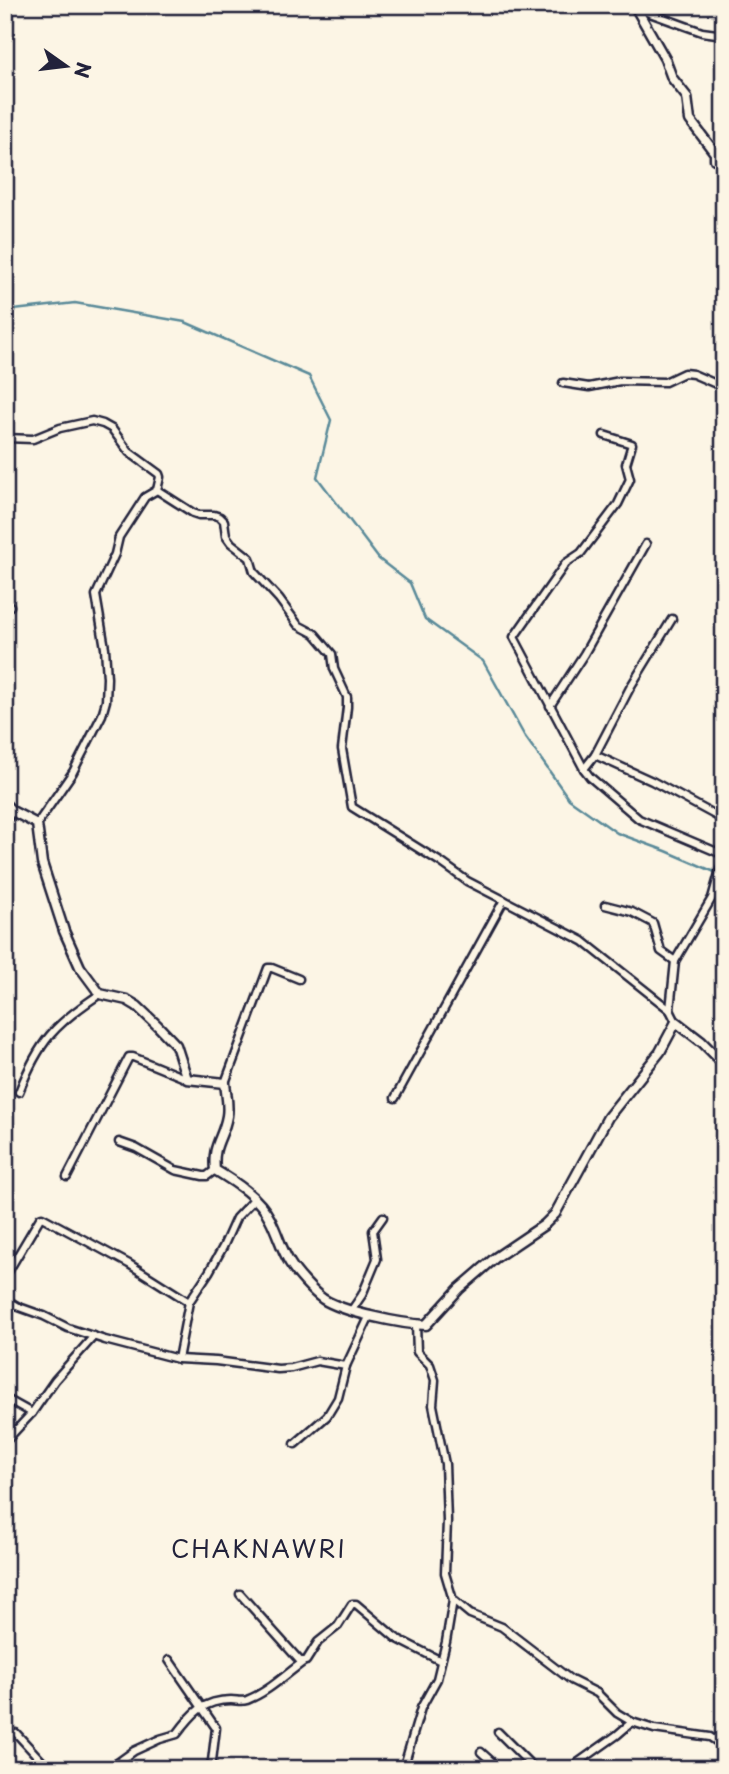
<svg xmlns="http://www.w3.org/2000/svg" width="729" height="1774" viewBox="0 0 729 1774" font-family="'Playpen Sans',sans-serif">
<style>
.lines{fill:none;stroke-linecap:round;stroke-linejoin:round}
.stream{stroke:#5a8a99;stroke-width:2.5}
.minor-casing{stroke:#22223b;stroke-width:11}
.tertiary-casing{stroke:#22223b;stroke-width:13}
.minor{stroke:#fcf5e5;stroke-width:6}
.tertiary{stroke:#fcf5e5;stroke-width:8}
.labels{text-anchor:middle;dominant-baseline:central;stroke-width:7;stroke-linejoin:round;paint-order:stroke}
.quarter-label{font-size:24px;letter-spacing:2px;fill:#22223b;stroke:#fcf5e5}
</style>
<rect width="100%" height="100%" fill="#fcf5e5"/>
<filter id="ink" filterUnits="userSpaceOnUse"><feTurbulence type="fractalNoise" baseFrequency=".0143" numOctaves="2"/><feDisplacementMap in="SourceGraphic" scale="14" xChannelSelector="R" yChannelSelector="G"/><feConvolveMatrix kernelMatrix="1 2 1 2 8 2 1 2 1" color-interpolation-filters="sRGB"/></filter>
<g filter="url(#ink)">
<g class="lines">
<polyline class="stream" points="5,311 75,303 185,322 309,376 331,420 317,477 379,559 410,583 425,619 483,661 524,735 569,799 617,833 666,851 724,876"/>
<defs>
<g id="minor">
<polyline points="636,8 702,32 724,35"/>
<polyline points="563,383 589,387 620,381 665,382 684,373 693,374 716,384 724,383"/>
<polyline points="604,435 632,444 626,464 630,479 618,504 581,553 566,563 514,637 584,769 590,777 639,819 724,855"/>
<polyline points="5,438 33,439 60,428 92,421 103,424 112,429 129,452 159,474 160,477 157,490 193,513 199,515 214,515 220,517 224,521 226,536 231,543 250,558 254,572 279,599 298,625 315,634 332,654 334,669 347,697 347,707 342,749 352,807 442,863 467,881 583,941 670,1010 676,1022"/>
<polyline points="5,606 10,606"/>
<polyline points="550,706 584,654 646,544"/>
<polyline points="595,755 652,781 724,820"/>
<polyline points="584,769 595,755 631,686 672,619"/>
<polyline points="5,824 12,811"/>
<polyline points="37,824 73,772 102,715 106,701 107,678 105,648 96,595 115,554 119,537 145,497 157,490"/>
<polyline points="605,905 632,912 653,923 661,951 675,961"/>
<polyline points="670,1010 675,961 712,898 724,856"/>
<polyline points="225,1083 268,968 272,968 299,979"/>
<path d="M19,1092C39,1041 55,1024 100,994"/>
<polyline points="395,1098 504,900"/>
<polyline points="119,1142 136,1148 175,1170 203,1176 207,1176 215,1170"/>
<polyline points="67,1177 129,1057 133,1057 187,1079"/>
<polyline points="5,1277 40,1218 42,1217 129,1264 189,1302 209,1272 223,1247 236,1218 254,1199"/>
<polyline points="5,1299 19,1307 44,1316 68,1328 105,1340 178,1359 216,1361 278,1369 291,1368 317,1361 346,1366"/>
<polyline points="351,1311 362,1295 377,1259 373,1231 383,1217"/>
<polyline points="178,1359 189,1302"/>
<polyline points="5,1398 32,1413"/>
<polyline points="5,1442 32,1413 55,1380 94,1336"/>
<polyline points="295,1444 327,1416 338,1398 346,1366 370,1315"/>
<polyline points="240,1594 300,1661 306,1661 318,1642 338,1626 352,1604 356,1604 396,1638 441,1661"/>
<polyline points="453,1600 470,1614 502,1627 571,1680 597,1693 617,1713 632,1722 654,1729 710,1737 724,1746"/>
<polyline points="169,1660 216,1728 212,1761 208,1769"/>
<polyline points="498,1732 535,1769"/>
<polyline points="16,1733 49,1769"/>
<polyline points="481,1752 500,1769"/>
<polyline points="404,1764 414,1769"/>
<path d="M109,1769L134,1751L160,1739L177,1734C192,1714 203,1700 231,1700C237,1700 241,1702 247,1700C268,1692 285,1675 303,1662"/>
<polyline points="403,1769 421,1708 437,1679 446,1642 453,1600 445,1573 447,1521 445,1464 433,1405 435,1380 430,1365 417,1352 416,1324"/>
<polyline points="569,1769 617,1735 632,1722"/>
</g>
<g id="tertiary">
<polyline points="636,5 636,8 665,59 672,78 687,97 690,120 715,153 715,159 724,161"/>
<path d="M5,804L12,811L37,824L42,863L64,931L80,967L100,994L127,1000L137,1006L158,1026L176,1045L187,1079L225,1083C226,1094 229,1105 227,1116C223,1139 212,1144 215,1170C235,1182 259,1197 270,1219C278,1234 281,1249 290,1263C296,1273 313,1292 323,1299C343,1312 401,1324 426,1325L459,1289L495,1258L544,1225L555,1214L608,1117L660,1052L676,1022L702,1042L724,1064"/>
</g>
</defs>
<use href="#minor" class="minor-casing"/>
<use href="#tertiary" class="tertiary-casing"/>
<use href="#minor" class="minor"/>
<use href="#tertiary" class="tertiary"/>
</g>
</g>
<g class="labels">
<g class="quarter-label">
<text x="259" y="1548">CHAKNAWRI</text>
</g>
</g>
<rect width="729" height="1774" fill="none" stroke="#fcf5e5" stroke-width="28"/>
<rect x="14" y="14" width="701" height="1746" fill="none" stroke="#22223b" stroke-width="2.5" filter="url(#ink)"/>
<g transform="translate(66 66) rotate(104)" stroke="#fcf5e5" stroke-width="5" paint-order="stroke">
<path d="M0-5L12 26L0 18L-12 26Z" fill="#22223b"/>
<text y="-10" font-size="19" font-weight="bold" text-anchor="middle" fill="#22223b">N</text>
</g>
</svg>
